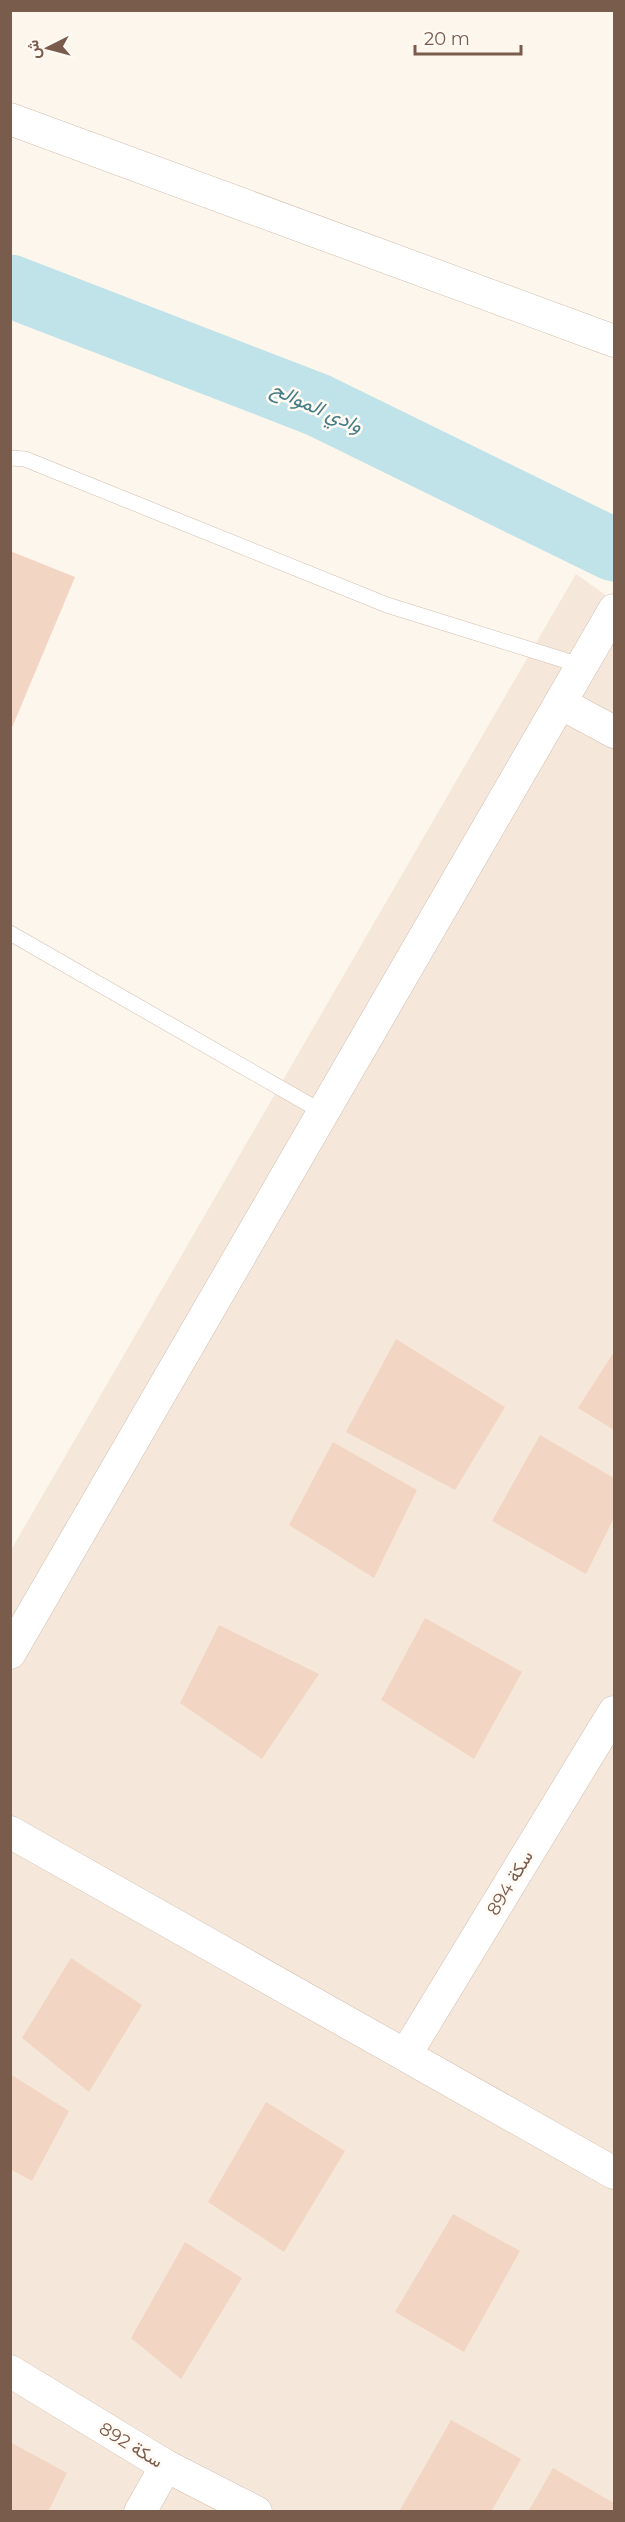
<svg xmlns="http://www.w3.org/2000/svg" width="625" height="2522" viewBox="0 0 625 2522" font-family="Montserrat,Vazirmatn,sans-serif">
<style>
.residential{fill:#f5e8da}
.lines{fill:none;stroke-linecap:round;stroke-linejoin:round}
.river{stroke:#bfe3e8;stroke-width:63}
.building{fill:#f3d5c3}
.service-casing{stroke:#d1beb0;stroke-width:16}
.minor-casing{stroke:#d1beb0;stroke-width:33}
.service{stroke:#fff;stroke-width:15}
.minor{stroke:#fff;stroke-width:32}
.labels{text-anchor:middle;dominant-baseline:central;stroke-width:5;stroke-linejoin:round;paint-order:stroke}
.street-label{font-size:18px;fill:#7a5c4d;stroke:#fffaf3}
.water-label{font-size:20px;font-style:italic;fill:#437c86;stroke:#fffaf3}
</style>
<rect width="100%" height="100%" fill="#fdf6ec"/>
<polygon class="residential" points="576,574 614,601 614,2511 11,2512 11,1550"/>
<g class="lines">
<polyline class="river" points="10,286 318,405 614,550"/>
</g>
<g class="building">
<polygon points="10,551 75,577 11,730 10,730"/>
<polygon points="396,1339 505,1407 455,1490 346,1432"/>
<polygon points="614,1352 614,1430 578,1408"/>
<polygon points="540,1435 614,1478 614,1518 586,1574 492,1521"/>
<polygon points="333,1442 417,1490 374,1578 289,1525"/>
<polygon points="425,1618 522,1672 474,1759 381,1700"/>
<polygon points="219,1625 319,1674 262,1759 180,1703"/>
<polygon points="71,1958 142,2005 89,2092 22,2038"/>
<polygon points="10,2074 69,2111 32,2181 10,2169"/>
<polygon points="266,2102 345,2151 284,2252 208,2202"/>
<polygon points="453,2214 520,2251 464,2352 395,2312"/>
<polygon points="185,2242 242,2278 181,2379 131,2338"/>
<polygon points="451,2420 521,2459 491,2512 400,2510"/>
<polygon points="10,2442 67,2473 48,2512 10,2512"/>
<polygon points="553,2468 614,2503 613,2512 528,2512"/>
</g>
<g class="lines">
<defs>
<g id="service">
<polyline points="10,458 25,459 387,605 583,666"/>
<polyline points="10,933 324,1113"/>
</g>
<g id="minor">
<polyline points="10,119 614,341"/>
<polyline points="562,704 614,732"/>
<polyline points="10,1653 614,610"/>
<polyline points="10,1832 614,2173"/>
<polyline points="406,2054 614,1712"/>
<polyline points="10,2371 166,2466 256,2512"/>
<polyline points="140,2512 166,2466"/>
</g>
</defs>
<use href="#service" class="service-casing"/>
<use href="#minor" class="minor-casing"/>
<use href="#service" class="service"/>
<use href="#minor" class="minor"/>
</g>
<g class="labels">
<g class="street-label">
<text transform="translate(510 1883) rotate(-59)">سكة 894</text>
<text transform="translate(131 2445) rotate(31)">سكة 892</text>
</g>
<g class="water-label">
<text transform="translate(317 407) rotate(24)">وادي الموالح</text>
</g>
</g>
<rect width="625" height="2522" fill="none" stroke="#7a5c4d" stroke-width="24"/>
<g transform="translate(48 48) rotate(264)" stroke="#fffaf3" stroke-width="4.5" paint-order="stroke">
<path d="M0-4.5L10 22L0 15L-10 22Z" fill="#7a5c4d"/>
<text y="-9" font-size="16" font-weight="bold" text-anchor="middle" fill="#7a5c4d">ش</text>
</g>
<path d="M415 45v9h106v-9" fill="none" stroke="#7a5c4d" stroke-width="3"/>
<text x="424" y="45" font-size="18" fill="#7a5c4d" stroke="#fffaf3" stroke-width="4.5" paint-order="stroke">20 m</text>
</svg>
